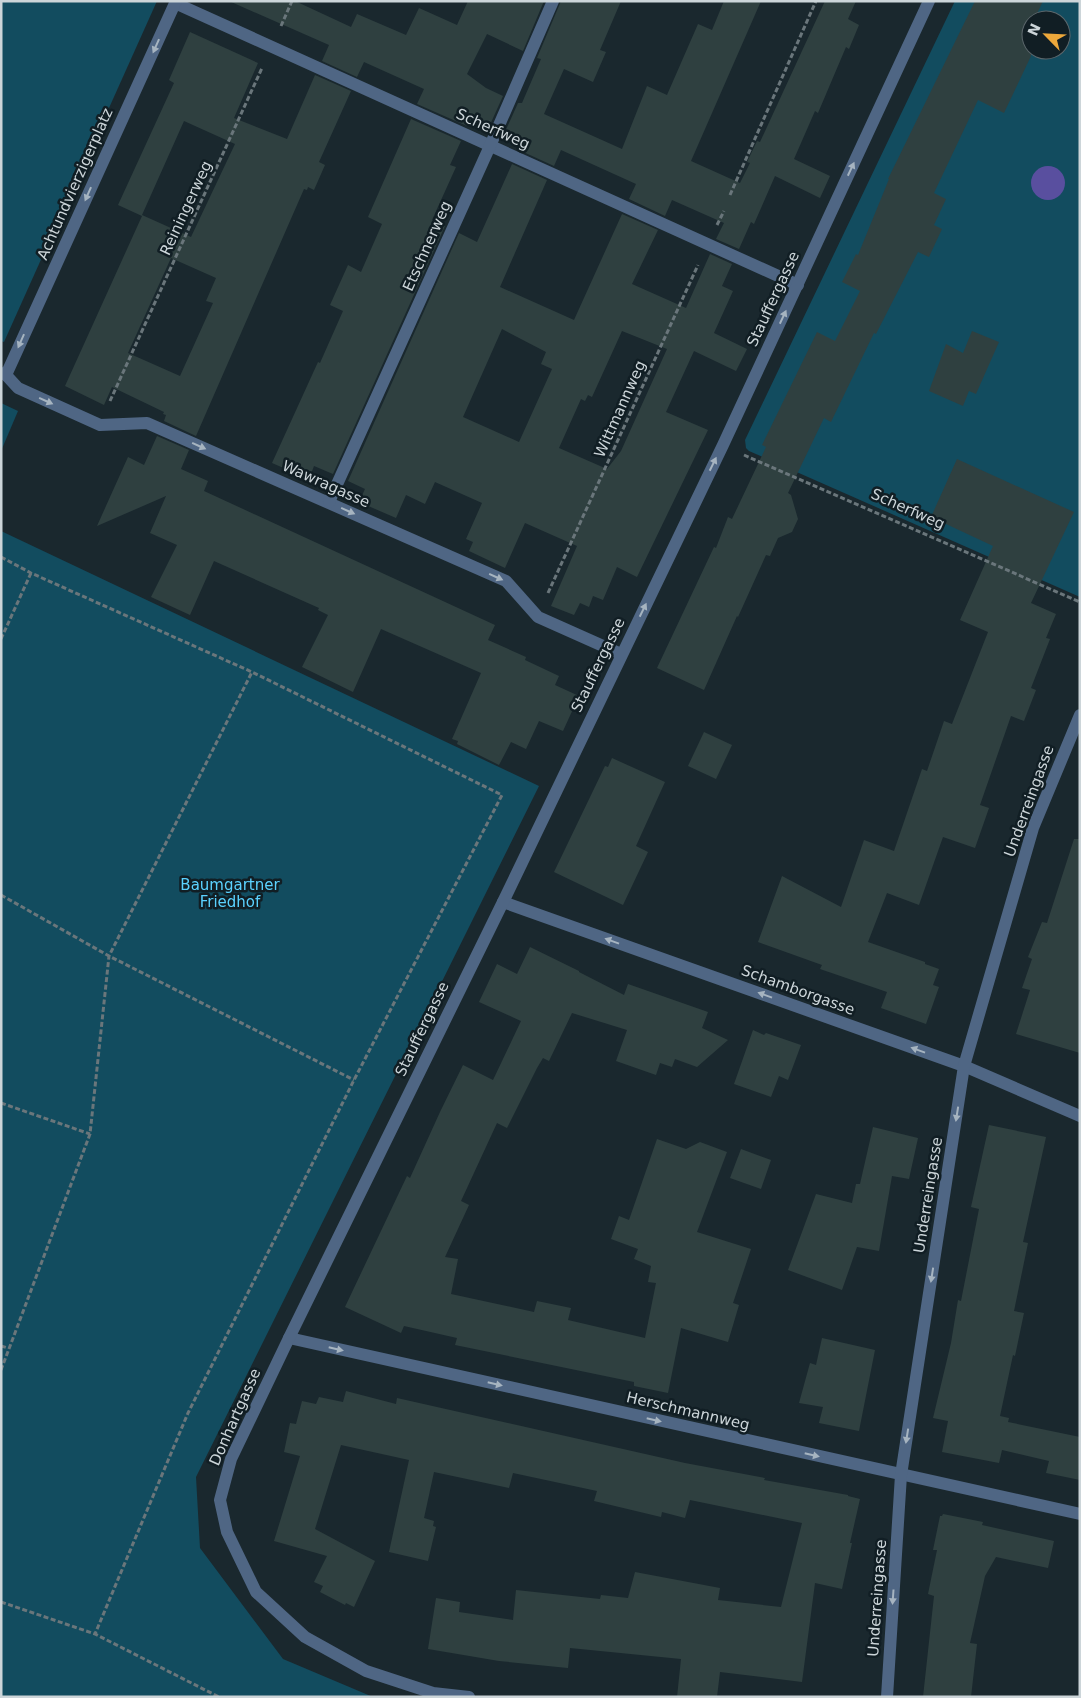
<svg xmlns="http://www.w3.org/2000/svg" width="1081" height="1698" viewBox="0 0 1081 1698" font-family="'DejaVu Sans',sans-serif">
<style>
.green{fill:#124c5f;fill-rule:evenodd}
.water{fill:#594f9f}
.building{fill:#2f4040;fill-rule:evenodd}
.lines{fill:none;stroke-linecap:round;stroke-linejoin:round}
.path{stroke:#6a767b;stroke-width:3;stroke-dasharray:5 2.5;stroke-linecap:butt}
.minor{stroke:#4f6684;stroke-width:12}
.oneway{fill:#a6b4c0}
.labels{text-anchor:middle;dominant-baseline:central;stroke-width:5;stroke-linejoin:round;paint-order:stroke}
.street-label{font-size:15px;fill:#ccd5d9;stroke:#111e24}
.park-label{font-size:15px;fill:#5bd2ff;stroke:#111e24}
</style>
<rect width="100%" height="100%" fill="#1a282e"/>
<g class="green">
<polygon points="1,1 157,1 4,342 1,341"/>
<path d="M955,1H1080V597L749,451L746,448L745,440ZM1031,20H1061V50H1031Z"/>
<polygon points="1,403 18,411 1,451"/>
<polygon points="1,531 539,786 196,1477 200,1548 283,1659 373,1697 1,1697"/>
</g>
<circle class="water" cx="1048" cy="183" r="17"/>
<g class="building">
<polygon points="229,1 295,1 351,27 357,14 406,35 419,8 457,25 468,1 544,1 523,51 487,34 467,74 486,88 503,96 489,127 471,119 467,126 417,104 424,89 364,62 357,77 322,61 329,45"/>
<polygon points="561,1 621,1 600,50 606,52 593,82 564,69 544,114 622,149 647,86 667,95 698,24 712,30 724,1 761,1 691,161 740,183 750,163 747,162 757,141 760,142 825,1 856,1 848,19 859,25 849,49 846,47 818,113 815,111 794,159 830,176 820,198 775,176 754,224 751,222 739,249 716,239 724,223 672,200 665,216 629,199 636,184 561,150 554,166 519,150 522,142 504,134 518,103 522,103 541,59 537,58"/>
<polygon points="975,1 1043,1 1034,20 1031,20 1031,56 1004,113 978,100 934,193 946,199 934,225 942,229 929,257 918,252 876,334 874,333 831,422 824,418 788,493 791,495 798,519 792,532 778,538 770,556 766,555 738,617 737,616 704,690 657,668 714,547 716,548 728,517 732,519 766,447 762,445 817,332 835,341 860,291 842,282 856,254 858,255 889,179 888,179"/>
<path d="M190,32L258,63L234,118L287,139L315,75L351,91L319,162L325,165L314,190L308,187L307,190L304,189L196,436L164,421L166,415L163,414L164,412L112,387L104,405L65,386L142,216L118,205L174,83L169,80ZM184,121L235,144L191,237L142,215ZM171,258L216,278L206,301L213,303L180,376L128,353Z"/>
<polygon points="411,119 461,141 450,165 456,167 432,220 445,226 333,474 314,466 309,479 272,463 318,362 320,363 343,311 330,305 348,265 361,272 382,224 368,217"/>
<path d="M512,164L547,180L500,287L574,320L622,214L658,230L632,284L686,308L710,254L732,264L722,286L733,291L714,333L747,349L736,371L694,351L666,412L708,430L637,577L617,567L603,600L593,596L589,607L580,603L574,615L551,606L577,546L525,523L505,568L469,551L473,542L466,539L482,503L435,482L425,504L406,495L396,518L359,502L365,489L348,481L459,233L477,242ZM502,329L546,352L541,364L552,369L519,442L463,417ZM622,331L667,349L621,451L607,469L559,448L581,399L585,401L588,395L592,397Z"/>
<polygon points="972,331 999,342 976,394 969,391 963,406 929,391 946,344 963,353"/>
<polygon points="157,436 189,450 181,469 208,481 204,491 495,625 488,640 526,657 525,660 559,676 555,685 579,696 563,731 539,721 526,749 511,742 499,765 457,744 458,741 452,739 481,673 381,629 353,692 302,667 328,615 318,610 319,608 214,561 190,615 151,597 177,545 150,533 166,496 97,526 128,457 144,465"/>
<polygon points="957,459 1074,512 1031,603 1056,614 1046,638 1050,639 1031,688 1036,690 1024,721 1011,716 980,805 989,808 975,848 943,837 919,905 887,893 868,942 925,962 925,964 939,969 933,985 939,987 926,1024 881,1008 887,992 820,969 822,965 758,942 782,876 841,907 864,840 894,851 922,769 927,771 944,721 952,724 988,632 960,620 993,546 931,517"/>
<polygon points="704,732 732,745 716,779 688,766"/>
<polygon points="612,758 665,782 636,846 648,852 623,905 554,872 605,766 608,767"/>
<polygon points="1074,839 1080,839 1080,1053 1016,1034 1030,990 1022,988 1032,959 1028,957 1042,922 1047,923"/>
<polygon points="530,947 579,971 579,972 624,995 628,984 708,1012 702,1028 728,1040 697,1067 675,1059 672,1067 660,1063 656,1075 616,1061 627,1030 572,1013 549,1061 543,1058 537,1068 507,1128 497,1123 461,1201 469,1205 445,1257 458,1259 451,1294 534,1312 537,1301 571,1308 568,1320 645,1338 656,1283 648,1282 651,1266 634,1259 638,1249 611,1239 619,1216 629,1220 657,1139 686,1149 700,1142 727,1152 697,1232 751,1249 733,1303 739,1305 728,1342 681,1328 668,1393 634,1386 634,1382 455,1345 457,1338 404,1326 401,1333 345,1307 407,1176 410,1178 440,1112 463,1065 493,1080 521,1021 479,1002 497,964 517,974"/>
<polygon points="753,1030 764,1035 766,1033 801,1045 788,1080 779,1076 771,1097 734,1084"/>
<polygon points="989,1125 1046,1137 1023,1242 1028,1243 1014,1311 1024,1313 1015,1356 1013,1355 1000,1416 1009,1418 1008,1422 1080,1437 1080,1480 1046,1473 1049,1461 1002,1450 999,1463 942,1452 948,1421 933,1418 951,1343 958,1300 961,1301 979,1209 971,1207"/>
<polygon points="873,1127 918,1138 909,1179 892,1176 879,1251 857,1247 842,1290 788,1270 816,1194 852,1203 856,1184 860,1184"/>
<polygon points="741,1149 771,1160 761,1189 730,1178"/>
<polygon points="822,1338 875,1350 859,1431 819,1423 823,1407 799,1403 810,1363 816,1365"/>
<polygon points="346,1391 396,1404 397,1398 685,1463 765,1478 764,1480 848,1495 848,1496 860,1499 850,1543 852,1543 842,1589 815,1583 802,1682 720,1672 717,1697 677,1697 681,1659 570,1648 568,1668 499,1661 428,1649 436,1598 460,1602 459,1612 513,1620 516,1590 600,1599 601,1595 628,1598 635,1572 720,1588 718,1600 781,1607 802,1523 690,1500 685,1518 662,1512 661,1517 594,1501 597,1491 513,1473 509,1488 434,1472 424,1518 434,1521 433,1526 436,1527 428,1561 389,1552 409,1460 341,1445 315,1529 375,1561 354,1607 346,1603 345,1605 320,1592 323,1586 314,1582 327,1556 274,1541 300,1456 284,1452 290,1423 296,1424 302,1401 316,1404 319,1397 343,1402"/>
<polygon points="943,1514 983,1522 982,1525 1054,1541 1048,1568 996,1557 985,1576 970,1643 977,1644 971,1697 923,1697 934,1596 928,1594 937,1550 933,1550 940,1516 942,1516"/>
</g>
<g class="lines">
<g class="path">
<polyline points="281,26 292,1"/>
<polyline points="730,195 816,1"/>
<polyline points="717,225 724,211"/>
<polyline points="110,401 262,68"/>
<polyline points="744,455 1080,602"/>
<polyline points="1,557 31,573 252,672 502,795 354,1080 188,1413 95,1634"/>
<polyline points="548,593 698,265"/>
<polyline points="1,639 31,573"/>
<polyline points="1,895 109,956 354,1080"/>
<polyline points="1,1103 90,1134"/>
<polyline points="1,1346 8,1348"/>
<polyline points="1,1370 90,1134 109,956 252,672"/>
<polyline points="1,1602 95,1634 219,1697"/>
</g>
<g class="minor">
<polyline points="175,3 798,285"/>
<polyline points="1,373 6,375 18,388 100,425 147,423 506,581 538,617 621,654"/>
<polyline points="6,375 176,1"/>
<polyline points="329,502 490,146 553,1"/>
<polyline points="503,902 964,1066 1080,1116"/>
<polyline points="289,1338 1080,1514"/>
<polyline points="469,1697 433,1693 366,1671 305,1637 256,1592 227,1532 220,1500 231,1459 289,1338 503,902 723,445 929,1"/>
<polyline points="887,1697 901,1475 964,1066 1033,828 1080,715"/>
</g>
</g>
<defs><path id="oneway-solid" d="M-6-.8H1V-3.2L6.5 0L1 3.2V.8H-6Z" transform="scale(1.25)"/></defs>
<g class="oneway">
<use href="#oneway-solid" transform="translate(156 46) rotate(114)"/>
<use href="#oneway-solid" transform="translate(851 169) rotate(-65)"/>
<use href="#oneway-solid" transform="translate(88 194) rotate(114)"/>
<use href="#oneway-solid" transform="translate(783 317) rotate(-65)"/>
<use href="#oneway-solid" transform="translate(21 341) rotate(114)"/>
<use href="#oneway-solid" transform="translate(46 401) rotate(24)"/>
<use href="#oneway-solid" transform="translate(199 446) rotate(24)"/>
<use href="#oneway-solid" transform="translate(713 464) rotate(-64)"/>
<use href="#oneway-solid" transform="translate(348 511) rotate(24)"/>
<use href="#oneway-solid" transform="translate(496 577) rotate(24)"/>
<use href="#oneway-solid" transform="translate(643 610) rotate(-64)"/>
<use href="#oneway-solid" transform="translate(612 941) rotate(-160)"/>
<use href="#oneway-solid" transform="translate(765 995) rotate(-160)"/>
<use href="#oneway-solid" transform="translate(918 1050) rotate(-160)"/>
<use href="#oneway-solid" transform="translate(957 1114) rotate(99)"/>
<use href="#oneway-solid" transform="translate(932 1275) rotate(99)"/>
<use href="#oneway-solid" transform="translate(336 1349) rotate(13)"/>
<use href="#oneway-solid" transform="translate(495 1384) rotate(13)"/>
<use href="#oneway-solid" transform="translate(654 1420) rotate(13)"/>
<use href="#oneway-solid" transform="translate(907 1436) rotate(99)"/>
<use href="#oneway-solid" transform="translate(812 1455) rotate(13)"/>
<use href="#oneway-solid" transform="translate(893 1597) rotate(94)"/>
</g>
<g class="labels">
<g class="street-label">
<text transform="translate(493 129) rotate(24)">Scherfweg</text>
<text transform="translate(75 184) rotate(-66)">Achtundvierzigerplatz</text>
<text transform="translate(186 208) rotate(-65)">Reiningerweg</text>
<text transform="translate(427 246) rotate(-66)">Etschnerweg</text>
<text transform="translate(773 299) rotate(-65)">Stauffergasse</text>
<text transform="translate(620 409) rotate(-66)">Wittmannweg</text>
<text transform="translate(326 484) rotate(24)">Wawragasse</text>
<text transform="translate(908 509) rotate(24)">Scherfweg</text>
<text transform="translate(598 665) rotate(-64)">Stauffergasse</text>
<text transform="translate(1029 801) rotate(-70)">Underreingasse</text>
<text transform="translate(798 990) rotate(20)">Schamborgasse</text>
<text transform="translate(422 1029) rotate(-64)">Stauffergasse</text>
<text transform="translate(928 1195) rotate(-81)">Underreingasse</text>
<text transform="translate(688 1411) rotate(13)">Herschmannweg</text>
<text transform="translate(235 1417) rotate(-66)">Donhartgasse</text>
<text transform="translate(877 1598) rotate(-86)">Underreingasse</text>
</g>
<g class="park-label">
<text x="230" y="885">Baumgartner<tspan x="230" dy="17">Friedhof</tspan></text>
</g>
</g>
<rect width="1081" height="1698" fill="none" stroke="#ccd5d9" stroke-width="5"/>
<g transform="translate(1046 35) rotate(294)"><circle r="24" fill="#111e24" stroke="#5c676c"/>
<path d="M0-4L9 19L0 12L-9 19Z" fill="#eda83b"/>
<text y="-8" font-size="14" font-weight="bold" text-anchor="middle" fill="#ccd5d9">N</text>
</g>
</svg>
